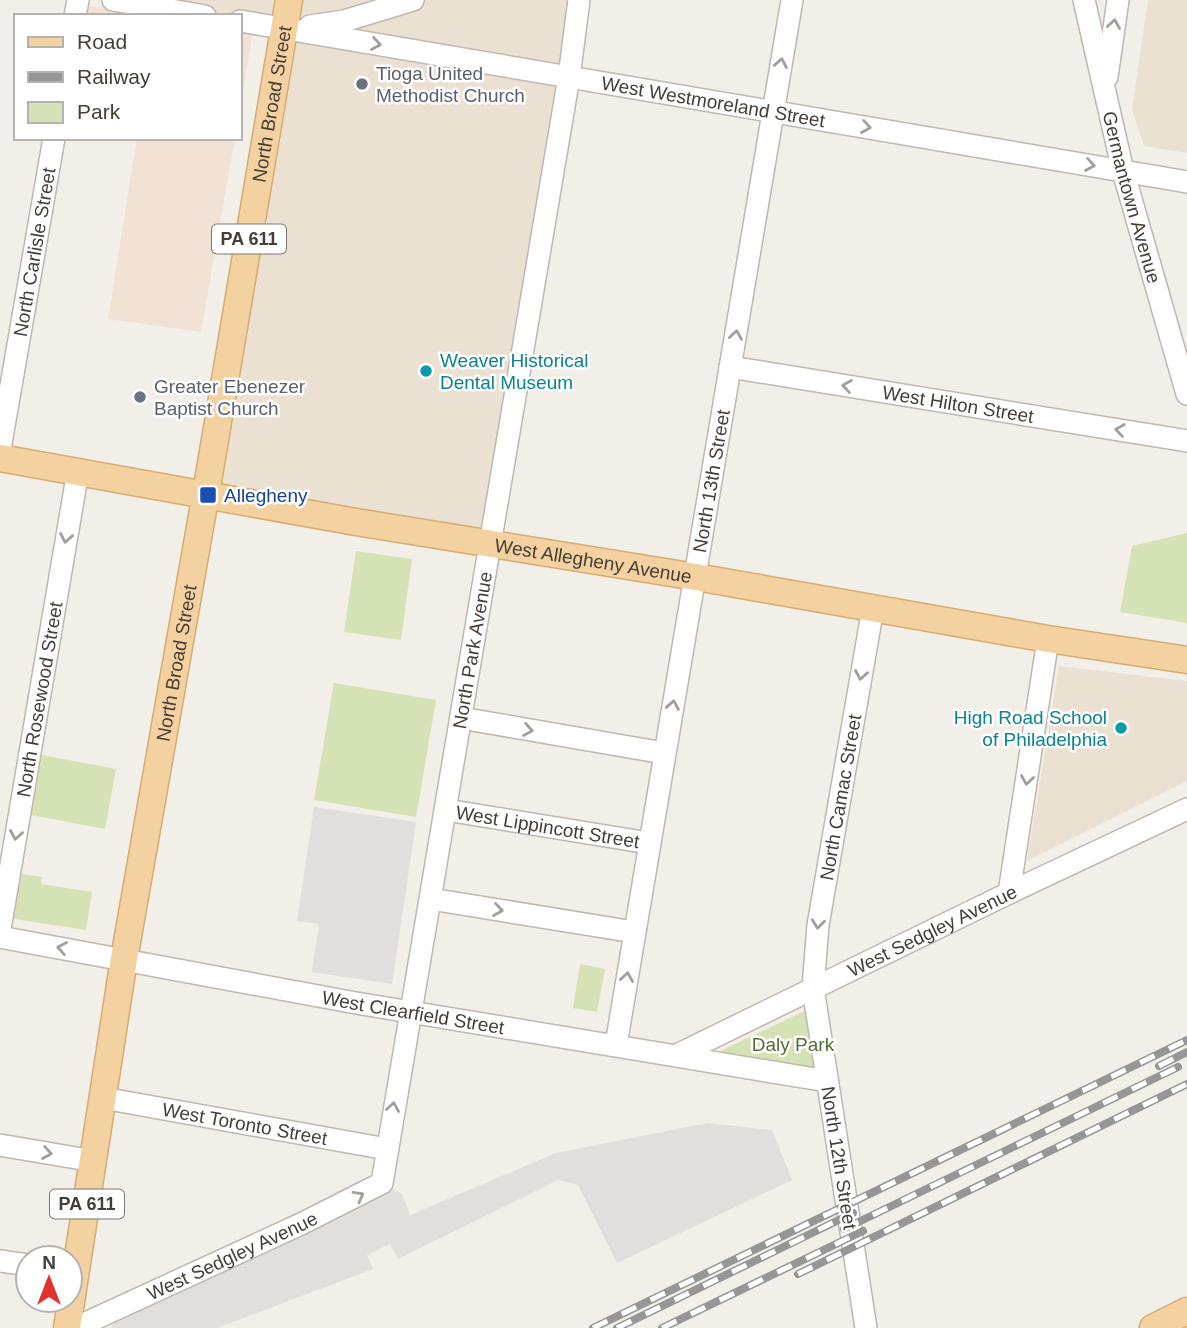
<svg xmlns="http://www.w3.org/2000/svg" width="1187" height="1328" viewBox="0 0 1187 1328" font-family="Helvetica,sans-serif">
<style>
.commercial{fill:#f2e2d5}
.education{fill:#eae1d3}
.green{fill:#d4e2b5}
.parking{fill:#e1dedc}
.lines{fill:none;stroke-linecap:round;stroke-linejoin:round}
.minor-casing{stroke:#c0b7af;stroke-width:24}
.major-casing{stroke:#d7ac71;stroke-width:29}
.minor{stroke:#fff;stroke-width:21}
.major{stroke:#f4d1a0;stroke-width:26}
.rail-casing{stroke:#969696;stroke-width:8}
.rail{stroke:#fff;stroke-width:5;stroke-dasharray:16;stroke-linecap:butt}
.oneway{stroke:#a29e9b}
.worship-dot{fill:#6b7280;stroke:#fff;stroke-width:2.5}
.culture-dot{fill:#0f9aa8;stroke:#fff;stroke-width:2.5}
.transit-dot{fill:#1a4fb4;stroke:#fff;stroke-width:2.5}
.labels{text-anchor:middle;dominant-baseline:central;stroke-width:5;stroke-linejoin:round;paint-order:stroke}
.shield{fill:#fff;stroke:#7d7873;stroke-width:2}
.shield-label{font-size:18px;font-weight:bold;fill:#453e37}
.worship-label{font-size:19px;fill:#5b616d;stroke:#fff;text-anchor:start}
.street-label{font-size:19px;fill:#453e37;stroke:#fff}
.culture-label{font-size:19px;fill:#0d838f;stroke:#fff;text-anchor:start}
.transit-label{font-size:19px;fill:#164399;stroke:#fff;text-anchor:start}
.park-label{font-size:19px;fill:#517031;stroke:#fff}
</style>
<rect width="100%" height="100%" fill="#f2eee8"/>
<g class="commercial">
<polygon points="89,6 152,16 87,16"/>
<polygon points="240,29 253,31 240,109"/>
<polygon points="137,138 235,138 201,332 108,319"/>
</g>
<g class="education">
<polygon points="113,0 578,0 489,544 206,493 284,29 240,16 205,16"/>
<polygon points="1148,0 1187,0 1187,153 1144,146 1132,109"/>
<polygon points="1059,666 1187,681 1187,781 1027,861"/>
</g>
<g class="green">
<polygon points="1187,533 1187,623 1120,612 1132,546"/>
<polygon points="356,551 412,559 401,640 344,632"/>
<polygon points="334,683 436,700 416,817 314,800"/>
<polygon points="42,755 116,769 105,829 31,815"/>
<polygon points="15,873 42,877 41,884 92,892 86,930 8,918"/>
<polygon points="580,964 605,969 597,1012 573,1008"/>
<polygon points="811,1008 823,1074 716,1053"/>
</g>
<g class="parking">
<polygon points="314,807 416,822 392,984 312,972 319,924 297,921"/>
<polygon points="707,1123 772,1130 792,1180 617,1263 578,1185 558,1180 398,1259 390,1244 367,1255 373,1269 217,1328 112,1328 113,1321 388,1186 402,1194 410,1215 556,1153"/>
</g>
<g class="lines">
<defs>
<g id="minor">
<polyline points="113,0 205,16"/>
<path id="s1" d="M1084,0L1123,171L1187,394"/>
<polyline points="75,16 78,0"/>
<path id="s2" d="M240,21L1187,182"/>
<polyline points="310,26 344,21 413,0"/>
<polyline points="1107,77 1118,0"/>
<path id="s3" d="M730,367L1187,441"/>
<path id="s4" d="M0,449L54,138"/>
<polyline points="461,718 664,753"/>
<path id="s5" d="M446,810L649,843"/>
<polyline points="1009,893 1048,639"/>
<polyline points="431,899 634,932"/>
<path id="s6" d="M0,929L78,471"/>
<path id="s7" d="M0,937L356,1003L827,1081"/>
<path id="s8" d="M616,1045L792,0"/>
<path id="s9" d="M677,1055L1009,893L1187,809"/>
<path id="s10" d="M103,1098L387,1149"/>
<polyline points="0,1145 94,1161"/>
<polyline points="0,1261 28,1265"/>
<path id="s11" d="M75,1328L301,1224L382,1183L569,77L579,0"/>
<path id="s12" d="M866,1328L813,988L818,925L873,608"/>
</g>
<g id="major">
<path id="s13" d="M0,458L356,522L696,577L1048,639L1187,660"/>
<path id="s14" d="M67,1328L124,959L206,493L289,0"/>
<polyline points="1153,1328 1187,1311"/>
</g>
</defs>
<use href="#minor" class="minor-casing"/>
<use href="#major" class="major-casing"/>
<use href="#minor" class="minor"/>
<use href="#major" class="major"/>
<defs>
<g id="rail">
<polyline points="1159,1066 1187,1052"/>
<polyline points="844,1229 1178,1067"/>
<polyline points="798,1274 1187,1084"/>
<polyline points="593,1328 1187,1040"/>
<polyline points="617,1328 853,1213"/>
<polyline points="662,1328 863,1231"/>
</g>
</defs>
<use href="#rail" class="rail-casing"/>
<use href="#rail" class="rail"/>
</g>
<defs><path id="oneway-chevron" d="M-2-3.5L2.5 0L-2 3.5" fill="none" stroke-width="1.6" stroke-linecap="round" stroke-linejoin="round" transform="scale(1.75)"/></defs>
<g class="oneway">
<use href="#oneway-chevron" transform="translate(1114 24) rotate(-81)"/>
<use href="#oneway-chevron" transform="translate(376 44) rotate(10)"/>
<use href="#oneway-chevron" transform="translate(781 63) rotate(-80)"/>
<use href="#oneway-chevron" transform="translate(866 127) rotate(10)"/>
<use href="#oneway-chevron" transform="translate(1090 165) rotate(10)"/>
<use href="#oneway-chevron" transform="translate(736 335) rotate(-81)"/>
<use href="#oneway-chevron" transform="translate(847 386) rotate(-171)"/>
<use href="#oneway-chevron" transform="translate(1120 430) rotate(-171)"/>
<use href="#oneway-chevron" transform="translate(66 538) rotate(100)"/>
<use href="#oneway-chevron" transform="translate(861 675) rotate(100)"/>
<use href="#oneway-chevron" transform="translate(673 705) rotate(-80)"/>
<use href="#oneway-chevron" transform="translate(528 730) rotate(10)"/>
<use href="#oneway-chevron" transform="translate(1027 780) rotate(99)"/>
<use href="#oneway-chevron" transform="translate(16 835) rotate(100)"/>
<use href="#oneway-chevron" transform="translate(498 910) rotate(9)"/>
<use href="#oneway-chevron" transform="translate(818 924) rotate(97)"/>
<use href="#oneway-chevron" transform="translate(62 948) rotate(-170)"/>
<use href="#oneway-chevron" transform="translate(627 977) rotate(-81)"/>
<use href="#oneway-chevron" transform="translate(393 1107) rotate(-81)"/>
<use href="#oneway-chevron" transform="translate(47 1153) rotate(10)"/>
<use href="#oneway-chevron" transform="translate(359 1196) rotate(-29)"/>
</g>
<g class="worship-dot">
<circle cx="362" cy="84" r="7"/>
<circle cx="140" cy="397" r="7"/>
</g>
<g class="culture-dot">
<circle cx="426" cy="371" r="7"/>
<circle cx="1121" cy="728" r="7"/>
</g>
<rect class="transit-dot" x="199" y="486" width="18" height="18" rx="3.5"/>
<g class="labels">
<g class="shield">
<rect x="212" y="224.5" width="74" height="29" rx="5"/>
<rect x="50" y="1189.5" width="74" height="29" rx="5"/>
</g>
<g class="shield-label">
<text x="249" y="239">PA 611</text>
<text x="87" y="1204">PA 611</text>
</g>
<g class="worship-label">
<text x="376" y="73">Tioga United<tspan x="376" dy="22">Methodist Church</tspan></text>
<text x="154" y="386">Greater Ebenezer<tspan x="154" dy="22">Baptist Church</tspan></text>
</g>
<g class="street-label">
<text stroke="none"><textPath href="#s2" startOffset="480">West Westmoreland Street</textPath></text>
<text stroke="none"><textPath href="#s14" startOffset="1241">North Broad Street</textPath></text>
<text stroke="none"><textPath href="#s1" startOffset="203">Germantown Avenue</textPath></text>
<text stroke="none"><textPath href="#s4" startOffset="200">North Carlisle Street</textPath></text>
<text stroke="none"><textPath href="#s3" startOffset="231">West Hilton Street</textPath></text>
<text stroke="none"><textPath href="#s8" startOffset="572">North 13th Street</textPath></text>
<text stroke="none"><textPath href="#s13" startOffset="602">West Allegheny Avenue</textPath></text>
<text stroke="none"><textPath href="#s11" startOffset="880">North Park Avenue</textPath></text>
<text stroke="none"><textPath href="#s14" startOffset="674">North Broad Street</textPath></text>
<text stroke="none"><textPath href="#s6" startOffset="233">North Rosewood Street</textPath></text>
<text stroke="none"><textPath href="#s12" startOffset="537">North Camac Street</textPath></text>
<text stroke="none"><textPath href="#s5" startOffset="103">West Lippincott Street</textPath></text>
<text stroke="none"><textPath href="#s9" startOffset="284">West Sedgley Avenue</textPath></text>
<text stroke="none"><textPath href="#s7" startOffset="420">West Clearfield Street</textPath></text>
<text stroke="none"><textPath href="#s10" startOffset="144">West Toronto Street</textPath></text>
<text transform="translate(839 1158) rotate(81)">North 12th Street</text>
<text stroke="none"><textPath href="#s11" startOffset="173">West Sedgley Avenue</textPath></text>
</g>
<g class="culture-label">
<text x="440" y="360">Weaver Historical<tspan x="440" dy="22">Dental Museum</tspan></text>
<text x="1107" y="717" text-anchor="end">High Road School<tspan x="1107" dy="22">of Philadelphia</tspan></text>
</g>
<g class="transit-label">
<text x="224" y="495">Allegheny</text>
</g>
<g class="park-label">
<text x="793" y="1044">Daly Park</text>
</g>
</g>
<rect x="14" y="14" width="228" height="126" fill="#ffffff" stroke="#b5b2af" stroke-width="2"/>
<rect x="28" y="37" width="35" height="10" fill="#f4d1a0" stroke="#b5b2af" stroke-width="2"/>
<text x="77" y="49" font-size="21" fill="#453e37">Road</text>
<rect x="28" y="72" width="35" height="10" fill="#969696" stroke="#b5b2af" stroke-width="2"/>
<text x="77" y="84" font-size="21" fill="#453e37">Railway</text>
<rect x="28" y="102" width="35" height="21" fill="#d4e2b5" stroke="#b5b2af" stroke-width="2"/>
<text x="77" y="119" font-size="21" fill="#453e37">Park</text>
<g transform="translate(49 1279)"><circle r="33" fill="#ffffff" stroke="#b5b2af" stroke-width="2"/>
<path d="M0-5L12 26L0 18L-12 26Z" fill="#e3322e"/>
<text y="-10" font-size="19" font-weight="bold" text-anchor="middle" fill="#453e37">N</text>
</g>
</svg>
